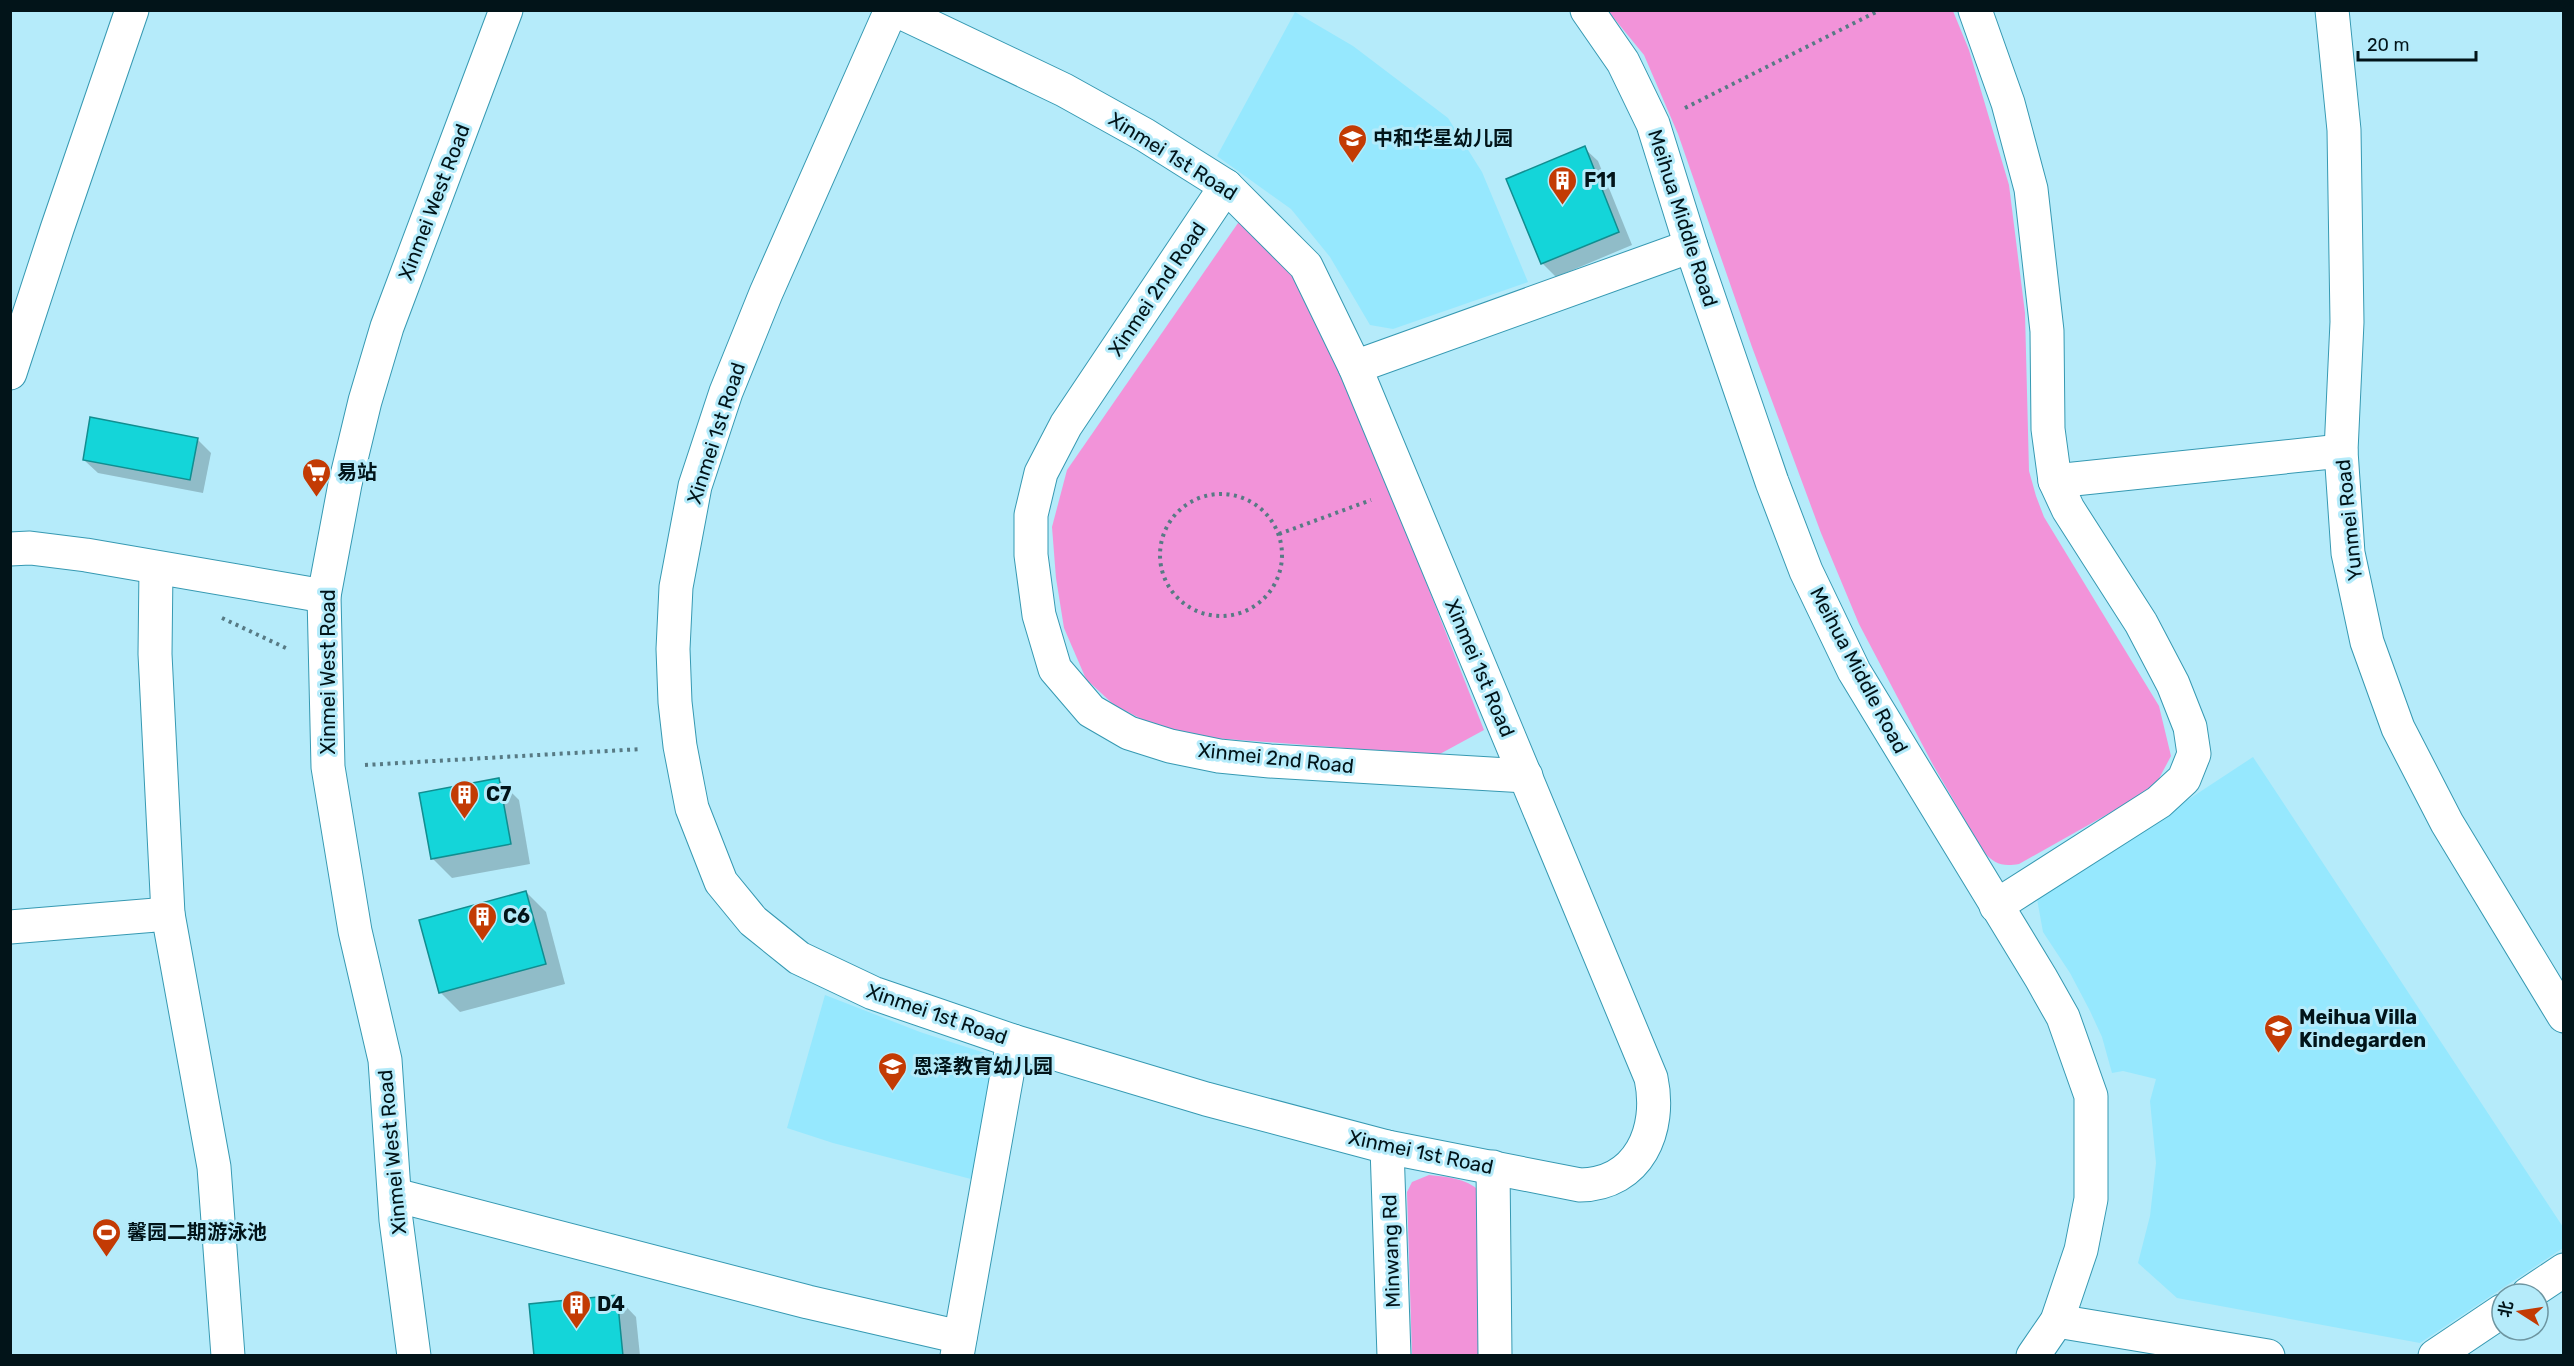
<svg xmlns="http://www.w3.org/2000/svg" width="2574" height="1366" viewBox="0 0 2574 1366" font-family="Rubik,'Noto Sans SC',sans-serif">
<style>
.built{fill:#96e8fe}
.green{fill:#f293d9}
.shadow{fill:#0003}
.building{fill:#14d5d9;stroke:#118d90;stroke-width:1.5}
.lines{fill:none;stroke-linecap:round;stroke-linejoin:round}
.minor-casing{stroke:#3699b2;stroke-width:35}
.path{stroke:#577a84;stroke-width:4;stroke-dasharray:3 4.5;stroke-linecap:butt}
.minor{stroke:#fff;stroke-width:33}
.labels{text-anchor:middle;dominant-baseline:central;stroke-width:6;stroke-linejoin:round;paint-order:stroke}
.poi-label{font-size:20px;font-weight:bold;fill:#021419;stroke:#b5ebfa;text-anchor:start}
.street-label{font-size:20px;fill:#021419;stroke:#b5ebfa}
</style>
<rect width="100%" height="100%" fill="#b5ebfa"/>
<g class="built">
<polygon points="1295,12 1353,46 1448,118 1482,172 1528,282 1393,329 1370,325 1330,257 1291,209 1217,156"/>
<polygon points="2253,757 2563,1227 2563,1248 2420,1343 2177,1298 2138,1263 2150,1216 2156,1163 2150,1101 2156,1079 2123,1071 2112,1073 2102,1037 2090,1011 2070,973 2043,932 2037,899"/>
<polygon points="825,995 920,1032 994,1056 971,1179 833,1143 787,1128"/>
</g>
<g class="green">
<path d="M1608,11H1953L1969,50L2009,185L2025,313L2029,471L2036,496L2044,517L2159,706L2171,756L2154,788L2019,864C2002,867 1994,864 1983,851L1932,763L1859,624L1821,533L1752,347L1678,134L1644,55Z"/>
<polygon points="1238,223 1249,223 1289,266 1317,312 1386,480 1484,730 1438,755 1200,737 1157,727 1114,705 1086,679 1064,628 1056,578 1052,527 1067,470"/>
<path d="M1429,1175C1448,1177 1465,1178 1480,1191L1485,1355H1412L1407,1192L1412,1182Z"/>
</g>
<g class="shadow">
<polygon points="1584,148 1598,161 1632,245 1556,277 1542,263"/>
<polygon points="198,440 211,453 203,493 98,473 84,460"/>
<polygon points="499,780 519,800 530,864 452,878 432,858"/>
<polygon points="526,892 546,912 565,984 460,1012 440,992"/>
<polygon points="616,1296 636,1317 640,1356 536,1356"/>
</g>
<g class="building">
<polygon points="1585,146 1619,232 1541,264 1506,179"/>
<polygon points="90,417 198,438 190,480 83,460"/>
<polygon points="499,778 511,844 431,859 419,793"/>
<polygon points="526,891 546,964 439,993 419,920"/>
<polygon points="617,1295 623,1356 534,1356 529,1304"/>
</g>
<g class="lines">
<defs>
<g id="minor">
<path d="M891,10L766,293L726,392L695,486L676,587L673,649L675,702L680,746L692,808L721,882L753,921L799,958L873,993L1013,1041L1206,1099L1387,1147L1580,1185C1639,1184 1662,1130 1651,1078L1355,367L1306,266L1226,186L1145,135L1064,90L896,10"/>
<polyline points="1587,10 1623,62 1653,124 1691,246 1772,482 1806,571 1854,671 2041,978 2063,1017 2091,1096 2091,1199 2081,1250 2057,1321 2033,1356"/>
<polyline points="1975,10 2008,103 2031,189 2047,331 2048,429 2055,481 2068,509 2141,623 2173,684 2190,727 2194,754 2184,779 2159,802 1996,906"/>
<polyline points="2332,10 2344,130 2347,322 2341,451 2348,553 2367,642 2398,728 2447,823 2564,1016"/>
<polyline points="1226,186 1066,425 1041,473 1031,515 1031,555 1039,615 1055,669 1091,711 1129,733 1170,746 1219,756 1270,761 1526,776"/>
<polyline points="1355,367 1691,246"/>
<polyline points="10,373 57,229 132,10"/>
<polyline points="2055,481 2341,451"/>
<polyline points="10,549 30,548 86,555 324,596"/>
<polyline points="156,568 155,654 168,914"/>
<polyline points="10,927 168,914 214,1167 228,1356"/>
<polyline points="1387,1147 1394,1356"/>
<polyline points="1493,1167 1495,1356"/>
<polyline points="395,1195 808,1302 960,1337"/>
<polyline points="2528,1294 2564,1270"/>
<polyline points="2057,1321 2268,1356"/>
<polyline points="414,1356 396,1220 385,1060 355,931 328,767 324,596 345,484 365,401 387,327 506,10"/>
<polyline points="957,1356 1013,1041"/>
<polyline points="2435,1356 2502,1311"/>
</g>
</defs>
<use href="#minor" class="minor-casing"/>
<g class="path">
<polyline points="1685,108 1880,10"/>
<circle cx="1221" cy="555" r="61"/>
<polyline points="1279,534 1371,500"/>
<polyline points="222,618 288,649"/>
<polyline points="365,765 642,749"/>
</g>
<use href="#minor" class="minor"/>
</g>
<defs>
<symbol id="school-pin" viewBox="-11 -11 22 30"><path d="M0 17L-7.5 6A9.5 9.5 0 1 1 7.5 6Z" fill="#c33b04" stroke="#b5ebfa"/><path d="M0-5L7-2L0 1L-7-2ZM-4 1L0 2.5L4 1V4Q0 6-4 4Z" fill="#fff"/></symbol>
<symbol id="building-pin" viewBox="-11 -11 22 30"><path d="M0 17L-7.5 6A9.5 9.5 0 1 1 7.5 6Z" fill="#c33b04" stroke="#b5ebfa"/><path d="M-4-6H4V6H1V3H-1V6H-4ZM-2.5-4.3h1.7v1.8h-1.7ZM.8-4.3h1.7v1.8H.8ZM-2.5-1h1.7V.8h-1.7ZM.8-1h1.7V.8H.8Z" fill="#fff"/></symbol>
<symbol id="supermarket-pin" viewBox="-11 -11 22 30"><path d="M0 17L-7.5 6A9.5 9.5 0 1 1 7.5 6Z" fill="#c33b04" stroke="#b5ebfa"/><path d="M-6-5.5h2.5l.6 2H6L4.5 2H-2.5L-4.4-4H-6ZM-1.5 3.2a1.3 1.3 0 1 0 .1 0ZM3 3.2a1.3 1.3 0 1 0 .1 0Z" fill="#fff"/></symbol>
<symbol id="stadium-pin" viewBox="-11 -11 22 30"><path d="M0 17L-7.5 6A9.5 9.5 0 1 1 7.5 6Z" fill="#c33b04" stroke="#b5ebfa"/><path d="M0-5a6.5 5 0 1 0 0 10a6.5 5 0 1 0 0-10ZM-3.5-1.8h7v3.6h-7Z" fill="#fff"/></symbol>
</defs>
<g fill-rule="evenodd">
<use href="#school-pin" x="1336" y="122" width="33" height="45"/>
<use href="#building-pin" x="1546" y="164" width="33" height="45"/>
<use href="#supermarket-pin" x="300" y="456" width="33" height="45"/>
<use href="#building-pin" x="448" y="778" width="33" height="45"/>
<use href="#building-pin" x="466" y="900" width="33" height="45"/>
<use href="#school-pin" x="2262" y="1012" width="33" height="45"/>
<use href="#school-pin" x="876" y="1050" width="33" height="45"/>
<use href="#stadium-pin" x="90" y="1216" width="33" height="45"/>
<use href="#building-pin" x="560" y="1288" width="33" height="45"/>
</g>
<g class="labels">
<g class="poi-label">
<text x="1373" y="138">中和华星幼儿园</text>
<text x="1584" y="180">F11</text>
<text x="337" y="472">易站</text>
<text x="486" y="794">C7</text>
<text x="503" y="916">C6</text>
<text x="2299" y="1017">Meihua Villa<tspan x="2299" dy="23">Kindegarden</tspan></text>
<text x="913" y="1066">恩泽教育幼儿园</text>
<text x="127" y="1232">馨园二期游泳池</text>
<text x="597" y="1304">D4</text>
</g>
<g class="street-label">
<text transform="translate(1173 156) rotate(32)">Xinmei 1st Road</text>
<text transform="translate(434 202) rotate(-69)">Xinmei West Road</text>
<text transform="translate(1683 218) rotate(72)">Meihua Middle Road</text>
<text transform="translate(1157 289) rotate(-56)">Xinmei 2nd Road</text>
<text transform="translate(716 433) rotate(-72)">Xinmei 1st Road</text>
<text transform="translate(2349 520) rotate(-96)">Yunmei Road</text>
<text transform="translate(1480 668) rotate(67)">Xinmei 1st Road</text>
<text transform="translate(1859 670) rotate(62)">Meihua Middle Road</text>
<text transform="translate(328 672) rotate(-90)">Xinmei West Road</text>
<text transform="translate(1276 758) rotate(6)">Xinmei 2nd Road</text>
<text transform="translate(937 1014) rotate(19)">Xinmei 1st Road</text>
<text transform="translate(392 1152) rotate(-95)">Xinmei West Road</text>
<text transform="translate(1421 1152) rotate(12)">Xinmei 1st Road</text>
<text transform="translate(1391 1251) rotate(-92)">Minwang Rd</text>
</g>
</g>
<rect width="2574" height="1366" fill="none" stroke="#021419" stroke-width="24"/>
<g transform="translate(2520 1312) rotate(282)"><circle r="28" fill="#b5ebfa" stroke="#6d95a0" stroke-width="1.5"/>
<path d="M0-4.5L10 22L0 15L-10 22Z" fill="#c33b04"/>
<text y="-9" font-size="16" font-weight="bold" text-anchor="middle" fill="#021419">北</text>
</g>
<path d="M2358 51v9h118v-9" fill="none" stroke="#021419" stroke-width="3"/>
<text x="2367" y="51" font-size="18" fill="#021419" stroke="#b5ebfa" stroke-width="4.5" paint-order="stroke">20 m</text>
</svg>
